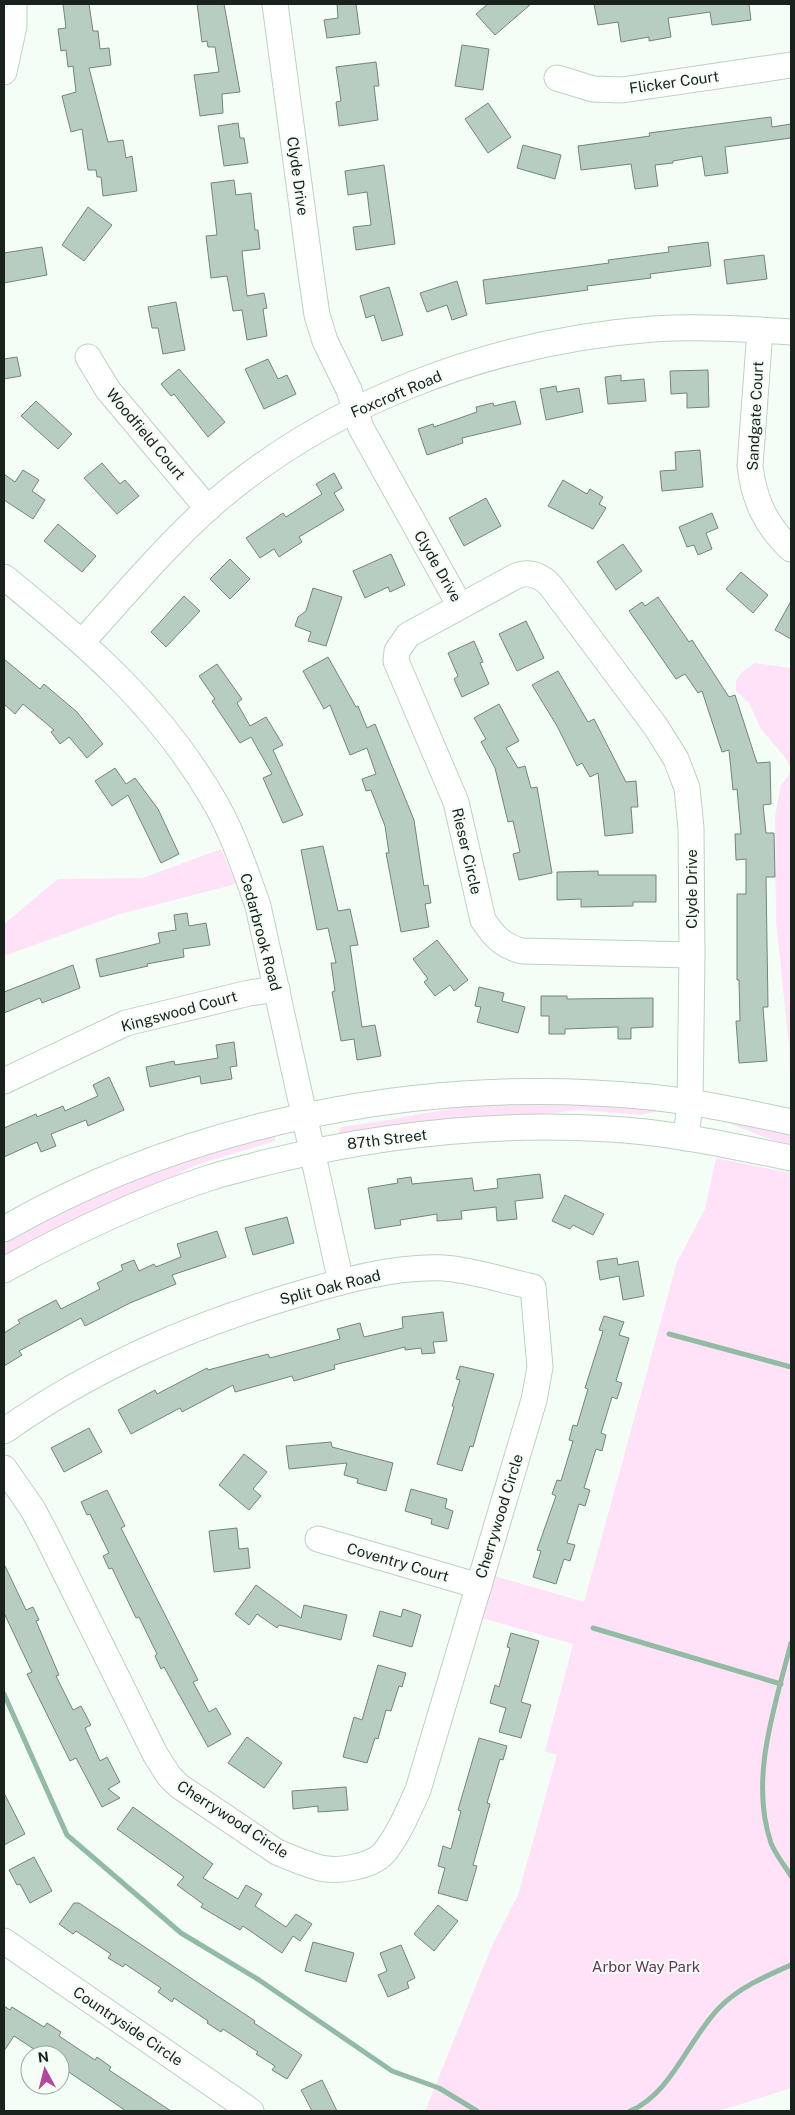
<svg xmlns="http://www.w3.org/2000/svg" width="795" height="2115" viewBox="0 0 795 2115" font-family="'Public Sans',sans-serif">
<style>
.green{fill:#ffe2f7}
.lines{fill:none;stroke-linecap:round;stroke-linejoin:round}
.stream{stroke:#91bba2;stroke-width:5}
.building{fill:#b6cdbf;stroke:#71877a}
.minor-casing{stroke:#bbd2c3;stroke-width:27}
.minor{stroke:#fff;stroke-width:25}
.labels{text-anchor:middle;dominant-baseline:central;stroke-width:4;stroke-linejoin:round;paint-order:stroke}
.street-label{font-size:15px;fill:#19221c;stroke:#f4fef7}
.park-label{font-size:15px;fill:#65345a;stroke:#f4fef7}
</style>
<rect width="100%" height="100%" fill="#f4fef7"/>
<g class="green">
<polygon points="755,663 791,668 791,1109 789,1047 776,920 775,816 781,785 789,775 791,768 784,756 761,729 749,703 736,691 736,681 742,672"/>
<polygon points="221,849 236,884 120,914 4,956 4,924 58,879 143,878"/>
<path d="M492,1103L623,1105L659,1111L641,1115L581,1110L338,1134L341,1127C392,1120 441,1109 492,1103Z"/>
<polygon points="720,1120 791,1132 791,1147"/>
<polygon points="275,1135 275,1141 196,1165 4,1258 4,1240 95,1195 200,1155"/>
<polygon points="716,1158 791,1173 791,2088 719,2111 425,2111 492,1946 518,1895 557,1755 545,1751 573,1644 482,1618 495,1576 584,1602 677,1262 705,1209"/>
</g>
<g class="lines">
<g class="stream">
<polyline points="669,1334 791,1367"/>
<polyline points="593,1628 781,1684"/>
<path d="M791,1643C775,1706 749,1779 771,1843C775,1854 785,1866 791,1876"/>
<polyline points="4,1694 67,1835 181,1933 259,1980 392,2071 439,2088 477,2111"/>
<path d="M630,2111C671,2094 688,2040 719,2008C738,1988 766,1976 791,1965"/>
</g>
</g>
<g class="building">
<polygon points="63,4 89,4 93,31 98,31 100,49 109,48 111,65 89,68 108,142 123,140 126,158 132,156 137,191 103,196 101,177 97,177 96,170 88,170 82,129 71,132 62,96 76,92 73,66 68,67 66,50 61,51 58,29 66,28"/>
<polygon points="197,4 224,4 240,92 222,94 223,113 200,116 194,75 219,72 215,47 208,47 207,41 202,42"/>
<polygon points="337,4 356,4 360,34 327,38 324,20 338,18"/>
<polygon points="488,4 531,4 495,35 476,14"/>
<polygon points="594,4 749,4 751,20 712,25 710,12 668,18 671,37 649,41 649,37 621,42 618,22 598,25"/>
<polygon points="462,45 489,49 483,90 455,86"/>
<polygon points="376,62 379,86 374,86 378,120 339,126 336,102 341,101 336,67"/>
<polygon points="488,103 511,137 488,153 465,119"/>
<polygon points="771,117 772,127 791,124 791,138 725,147 728,173 705,176 702,156 673,161 673,163 655,165 658,186 635,189 631,164 581,170 578,146 650,136 649,133"/>
<polygon points="238,123 240,138 244,138 248,163 224,166 218,126"/>
<polygon points="523,145 561,155 555,179 517,168"/>
<polygon points="384,165 395,244 356,250 353,227 371,225 367,192 348,195 345,171"/>
<polygon points="234,180 236,195 251,193 255,230 258,230 260,249 242,251 247,296 264,293 267,308 263,309 267,336 247,340 242,310 233,311 227,276 211,278 206,236 217,235 211,183"/>
<polygon points="88,207 112,225 84,261 62,245"/>
<polygon points="708,242 711,266 650,274 651,278 587,286 588,290 486,304 483,280 609,263 608,260 669,252 668,247"/>
<polygon points="42,247 47,275 4,283 4,253"/>
<polygon points="764,255 767,279 727,284 724,260"/>
<polygon points="457,281 467,315 452,320 447,305 427,312 420,293"/>
<polygon points="389,287 403,335 382,341 374,315 366,318 360,296"/>
<polygon points="176,302 185,350 163,354 158,328 152,328 148,307"/>
<polygon points="17,357 21,376 4,379 4,359"/>
<polygon points="268,359 278,379 287,375 296,394 264,409 245,369"/>
<polygon points="179,369 225,422 208,437 174,394 171,396 161,384"/>
<polygon points="708,370 709,407 687,408 687,393 671,394 670,371"/>
<polygon points="621,375 621,381 644,379 646,401 608,404 605,377"/>
<polygon points="556,386 557,392 579,388 583,412 546,420 540,389"/>
<polygon points="36,401 72,434 58,449 21,416"/>
<polygon points="515,401 521,424 462,438 463,443 427,455 418,429 433,424 434,427 477,412 476,407 493,403 494,406"/>
<polygon points="700,450 703,487 662,491 660,471 676,470 675,452"/>
<polygon points="102,463 120,484 125,480 139,496 117,514 84,478"/>
<polygon points="23,470 39,480 32,491 45,500 33,519 4,500 4,474 15,482"/>
<polygon points="334,473 342,488 334,493 344,510 299,537 302,542 279,557 274,549 260,558 246,538 283,513 286,517 322,494 316,484"/>
<polygon points="563,480 587,494 590,489 603,497 599,504 606,508 593,529 548,506"/>
<polygon points="486,498 501,526 464,546 449,518"/>
<polygon points="712,513 718,528 706,533 712,549 698,555 694,545 687,547 679,527"/>
<polygon points="58,524 96,556 82,572 44,541"/>
<polygon points="623,544 642,571 616,590 597,562"/>
<polygon points="391,554 405,585 390,592 388,587 365,598 353,571"/>
<polygon points="230,559 250,579 230,599 210,579"/>
<polygon points="741,572 768,595 753,613 726,589"/>
<polygon points="313,588 342,597 326,646 308,641 311,632 295,626 298,617 306,611"/>
<polygon points="184,596 200,611 166,647 151,632"/>
<polygon points="658,597 689,642 692,640 729,697 735,695 757,763 770,762 771,804 763,805 766,833 774,833 775,877 766,877 768,1007 763,1007 767,1061 739,1063 736,1021 740,1021 739,980 737,980 737,894 746,894 746,859 736,860 735,834 741,834 737,789 733,790 729,750 722,752 702,691 698,693 685,674 676,679 629,611 642,602 645,606"/>
<polygon points="791,601 791,639 775,630"/>
<polygon points="526,621 544,658 517,671 499,634"/>
<polygon points="474,641 483,662 480,663 489,684 462,697 454,679 458,676 448,653"/>
<polygon points="328,657 356,707 358,706 367,728 375,724 414,820 424,886 428,885 431,903 425,904 429,927 401,932 386,853 389,853 385,826 371,790 366,791 362,779 376,774 367,748 350,755 330,705 324,709 303,671"/>
<polygon points="4,659 40,689 44,684 77,712 103,744 87,758 69,737 60,744 51,732 54,730 23,704 15,714 4,704"/>
<polygon points="217,664 242,699 237,703 250,726 266,717 283,745 273,750 303,815 283,823 263,778 272,774 251,737 240,743 212,701 215,699 199,676"/>
<polygon points="558,671 588,722 594,719 626,782 636,781 638,807 631,807 633,833 605,836 598,773 590,777 582,763 577,766 557,726 532,685"/>
<polygon points="499,704 519,741 506,748 518,768 525,766 531,788 537,787 552,873 519,880 513,854 520,852 513,821 508,822 495,768 481,742 486,739 474,718"/>
<polygon points="115,768 126,784 135,778 158,809 179,854 161,863 128,795 112,806 95,781"/>
<polygon points="323,846 338,911 350,909 358,945 350,946 362,1027 375,1025 381,1056 357,1060 354,1039 341,1041 332,992 335,991 331,963 336,963 328,928 317,930 301,850"/>
<polygon points="598,871 598,875 656,875 656,902 633,902 633,906 581,907 581,899 557,900 557,872"/>
<polygon points="187,913 189,926 206,923 210,945 183,949 184,957 147,964 148,966 100,977 96,959 160,943 158,933 176,930 174,915"/>
<polygon points="437,940 468,980 454,991 450,985 435,996 424,982 428,979 413,959"/>
<polygon points="73,965 80,988 42,1003 40,998 4,1013 4,992"/>
<polygon points="479,987 504,993 502,1001 525,1007 518,1033 477,1022 481,1007 475,1006"/>
<polygon points="541,996 567,996 567,999 653,998 653,1027 631,1028 631,1039 618,1039 618,1027 565,1029 565,1034 549,1034 549,1016 541,1016"/>
<polygon points="234,1042 237,1066 230,1067 232,1079 201,1084 200,1076 150,1087 146,1067 174,1061 175,1065 218,1058 216,1045"/>
<polygon points="109,1077 124,1110 88,1126 86,1120 51,1134 56,1146 41,1152 37,1142 4,1157 4,1128 36,1114 37,1117 63,1106 65,1111 98,1096 93,1085"/>
<polygon points="540,1174 543,1198 515,1201 517,1219 497,1221 496,1207 461,1211 462,1219 437,1221 437,1214 400,1220 401,1225 375,1229 368,1188 398,1183 397,1179 411,1177 412,1184 472,1178 474,1191 498,1188 497,1179"/>
<polygon points="565,1195 604,1214 593,1235 573,1225 570,1229 552,1221"/>
<polygon points="287,1217 294,1243 253,1255 245,1228"/>
<polygon points="217,1231 226,1257 172,1275 176,1284 130,1303 85,1326 81,1318 19,1351 22,1355 4,1366 4,1333 20,1323 18,1320 56,1300 61,1309 100,1289 97,1283 123,1270 121,1265 134,1260 139,1271 154,1264 156,1267 181,1257 177,1244"/>
<polygon points="617,1258 618,1265 638,1261 644,1296 623,1300 619,1276 600,1280 597,1261"/>
<polygon points="443,1312 447,1341 433,1342 435,1353 422,1354 421,1348 405,1350 405,1347 334,1365 335,1369 294,1381 292,1376 235,1392 233,1385 182,1412 180,1408 131,1434 118,1410 155,1390 157,1394 207,1368 208,1370 268,1354 270,1358 340,1339 337,1329 360,1323 364,1337 403,1328 402,1317"/>
<polygon points="604,1316 624,1322 619,1335 629,1338 616,1381 622,1383 617,1399 612,1397 601,1433 606,1435 602,1451 596,1449 584,1488 590,1490 585,1506 579,1504 567,1543 575,1545 570,1561 564,1559 556,1584 533,1577 541,1551 537,1550 556,1496 552,1494 557,1480 561,1481 573,1441 569,1440 573,1425 577,1426 588,1389 585,1388 603,1331 599,1330"/>
<polygon points="460,1366 494,1374 473,1447 470,1446 462,1471 437,1464 454,1407 452,1406 460,1380 456,1379"/>
<polygon points="89,1428 102,1452 64,1472 51,1448"/>
<polygon points="331,1442 332,1447 393,1463 386,1491 357,1483 358,1479 344,1475 347,1463 289,1469 286,1446"/>
<polygon points="244,1454 267,1472 253,1489 261,1496 249,1510 219,1485"/>
<polygon points="411,1489 447,1499 445,1508 453,1511 448,1529 431,1524 432,1519 405,1511"/>
<polygon points="107,1490 125,1526 121,1528 198,1680 193,1682 209,1712 216,1708 231,1734 208,1747 164,1667 161,1669 155,1656 157,1654 139,1617 136,1618 112,1568 109,1569 103,1556 109,1553 90,1514 87,1515 81,1502"/>
<polygon points="237,1528 239,1549 248,1548 250,1568 214,1572 209,1531"/>
<polygon points="4,1564 26,1610 33,1607 39,1620 36,1621 59,1675 56,1676 73,1710 81,1706 91,1725 85,1728 100,1761 107,1757 120,1782 108,1789 120,1798 102,1807 76,1758 70,1761 27,1674 32,1672 4,1613"/>
<polygon points="256,1585 301,1618 304,1605 347,1615 341,1640 279,1625 277,1628 257,1614 249,1625 235,1614"/>
<polygon points="403,1609 421,1615 412,1647 373,1636 380,1611 401,1617"/>
<polygon points="511,1633 539,1641 521,1702 531,1705 521,1738 499,1732 506,1708 490,1703 495,1685 499,1687 510,1648 507,1647"/>
<polygon points="378,1665 406,1673 402,1687 399,1686 391,1711 386,1710 378,1739 375,1738 367,1763 343,1757 354,1717 362,1720"/>
<polygon points="247,1737 282,1763 264,1788 228,1763"/>
<polygon points="479,1738 507,1746 503,1760 500,1759 487,1803 490,1804 473,1865 477,1866 467,1901 438,1893 445,1868 438,1866 443,1846 451,1849 461,1811 458,1810"/>
<polygon points="346,1787 348,1810 318,1812 318,1806 293,1809 292,1791"/>
<polygon points="4,1793 25,1834 4,1845"/>
<polygon points="133,1807 213,1864 203,1878 238,1899 246,1885 262,1894 255,1906 286,1927 296,1914 312,1924 300,1941 293,1936 282,1953 243,1926 240,1930 201,1907 203,1904 177,1885 184,1877 117,1829"/>
<polygon points="34,1857 52,1891 30,1903 20,1884 17,1885 9,1870"/>
<polygon points="74,1903 79,1903 255,2021 254,2023 302,2055 287,2079 272,2070 275,2066 256,2054 258,2052 223,2029 221,2032 207,2023 208,2021 174,1998 172,2002 158,1992 161,1988 125,1964 123,1967 108,1958 111,1954 76,1931 73,1934 59,1924"/>
<polygon points="438,1905 458,1921 434,1951 414,1934"/>
<polygon points="313,1942 354,1953 346,1982 305,1971"/>
<polygon points="401,1945 415,1978 407,1982 409,1988 388,1997 378,1975 387,1971 380,1953"/>
<polygon points="4,2006 10,2010 12,2007 44,2027 47,2023 61,2032 59,2036 95,2060 97,2057 111,2067 109,2070 171,2111 126,2111 60,2066 60,2055 43,2055 14,2036 4,2051"/>
<polygon points="322,2080 337,2111 312,2111 301,2090"/>
</g>
<g class="lines">
<defs>
<g id="minor">
<polyline points="275,4 311,274 317,315 325,341 349,390 361,428 460,606"/>
<polyline points="4,72 14,26 14,4"/>
<polyline points="557,78 593,89 622,90 791,65"/>
<path d="M760,330L750,466C754,500 766,526 791,549"/>
<polyline points="88,357 108,390 208,509"/>
<path d="M4,577C88,645 162,709 216,804C234,836 246,872 258,906L341,1282"/>
<path d="M82,642C123,597 162,550 207,509C329,401 493,341 653,329C699,326 745,329 791,332"/>
<polyline points="4,1081 126,1023 249,993 277,989"/>
<path d="M686,1138L690,1102L692,955L691,828L687,788L676,759L656,727L550,585C540,575 529,571 516,576L408,635L397,651L396,661L456,802L483,920C494,937 503,946 522,951L692,955"/>
<path d="M4,1229C197,1119 431,1075 650,1097C698,1102 745,1112 791,1122"/>
<path d="M4,1270C69,1234 138,1201 209,1178C227,1172 246,1168 264,1163C376,1135 494,1122 609,1129C670,1132 732,1146 791,1158"/>
<path d="M4,1431C95,1367 188,1327 295,1295C342,1281 394,1266 444,1268C473,1270 505,1281 533,1287L540,1367L534,1400L418,1790C409,1810 397,1838 383,1854C370,1867 337,1872 320,1868C306,1864 291,1858 277,1852L179,1786L169,1776L155,1754L46,1534L32,1508L4,1468"/>
<polyline points="318,1539 479,1586"/>
<polyline points="4,1941 251,2111"/>
</g>
</defs>
<use href="#minor" class="minor-casing"/>
<use href="#minor" class="minor"/>
</g>
<g class="labels">
<g class="street-label">
<text transform="translate(674 82) rotate(-8)">Flicker Court</text>
<text transform="translate(298 176) rotate(82)">Clyde Drive</text>
<text transform="translate(396 394) rotate(-23)">Foxcroft Road</text>
<text transform="translate(755 416) rotate(-87)">Sandgate Court</text>
<text transform="translate(146 434) rotate(50)">Woodfield Court</text>
<text transform="translate(438 566) rotate(60)">Clyde Drive</text>
<text transform="translate(467 851) rotate(77)">Rieser Circle</text>
<text transform="translate(691 889) rotate(-90)">Clyde Drive</text>
<text transform="translate(261 932) rotate(75)">Cedarbrook Road</text>
<text transform="translate(179 1011) rotate(-15)">Kingswood Court</text>
<text transform="translate(387 1139) rotate(-7)">87th Street</text>
<text transform="translate(330 1287) rotate(-14)">Split Oak Road</text>
<text transform="translate(499 1516) rotate(-73)">Cherrywood Circle</text>
<text transform="translate(398 1562) rotate(16)">Coventry Court</text>
<text transform="translate(233 1819) rotate(33)">Cherrywood Circle</text>
<text transform="translate(128 2026) rotate(34)">Countryside Circle</text>
</g>
<g class="park-label">
<text x="646" y="1966">Arbor Way Park</text>
</g>
</g>
<rect width="795" height="2115" fill="none" stroke="#19221c" stroke-width="10"/>
<g transform="translate(45 2070) rotate(353)"><circle r="24" fill="#f4fef7" stroke="#9ca69f"/>
<path d="M0-4L9 19L0 12L-9 19Z" fill="#b645a0"/>
<text y="-8" font-size="14" font-weight="bold" text-anchor="middle" fill="#19221c">N</text>
</g>
</svg>
